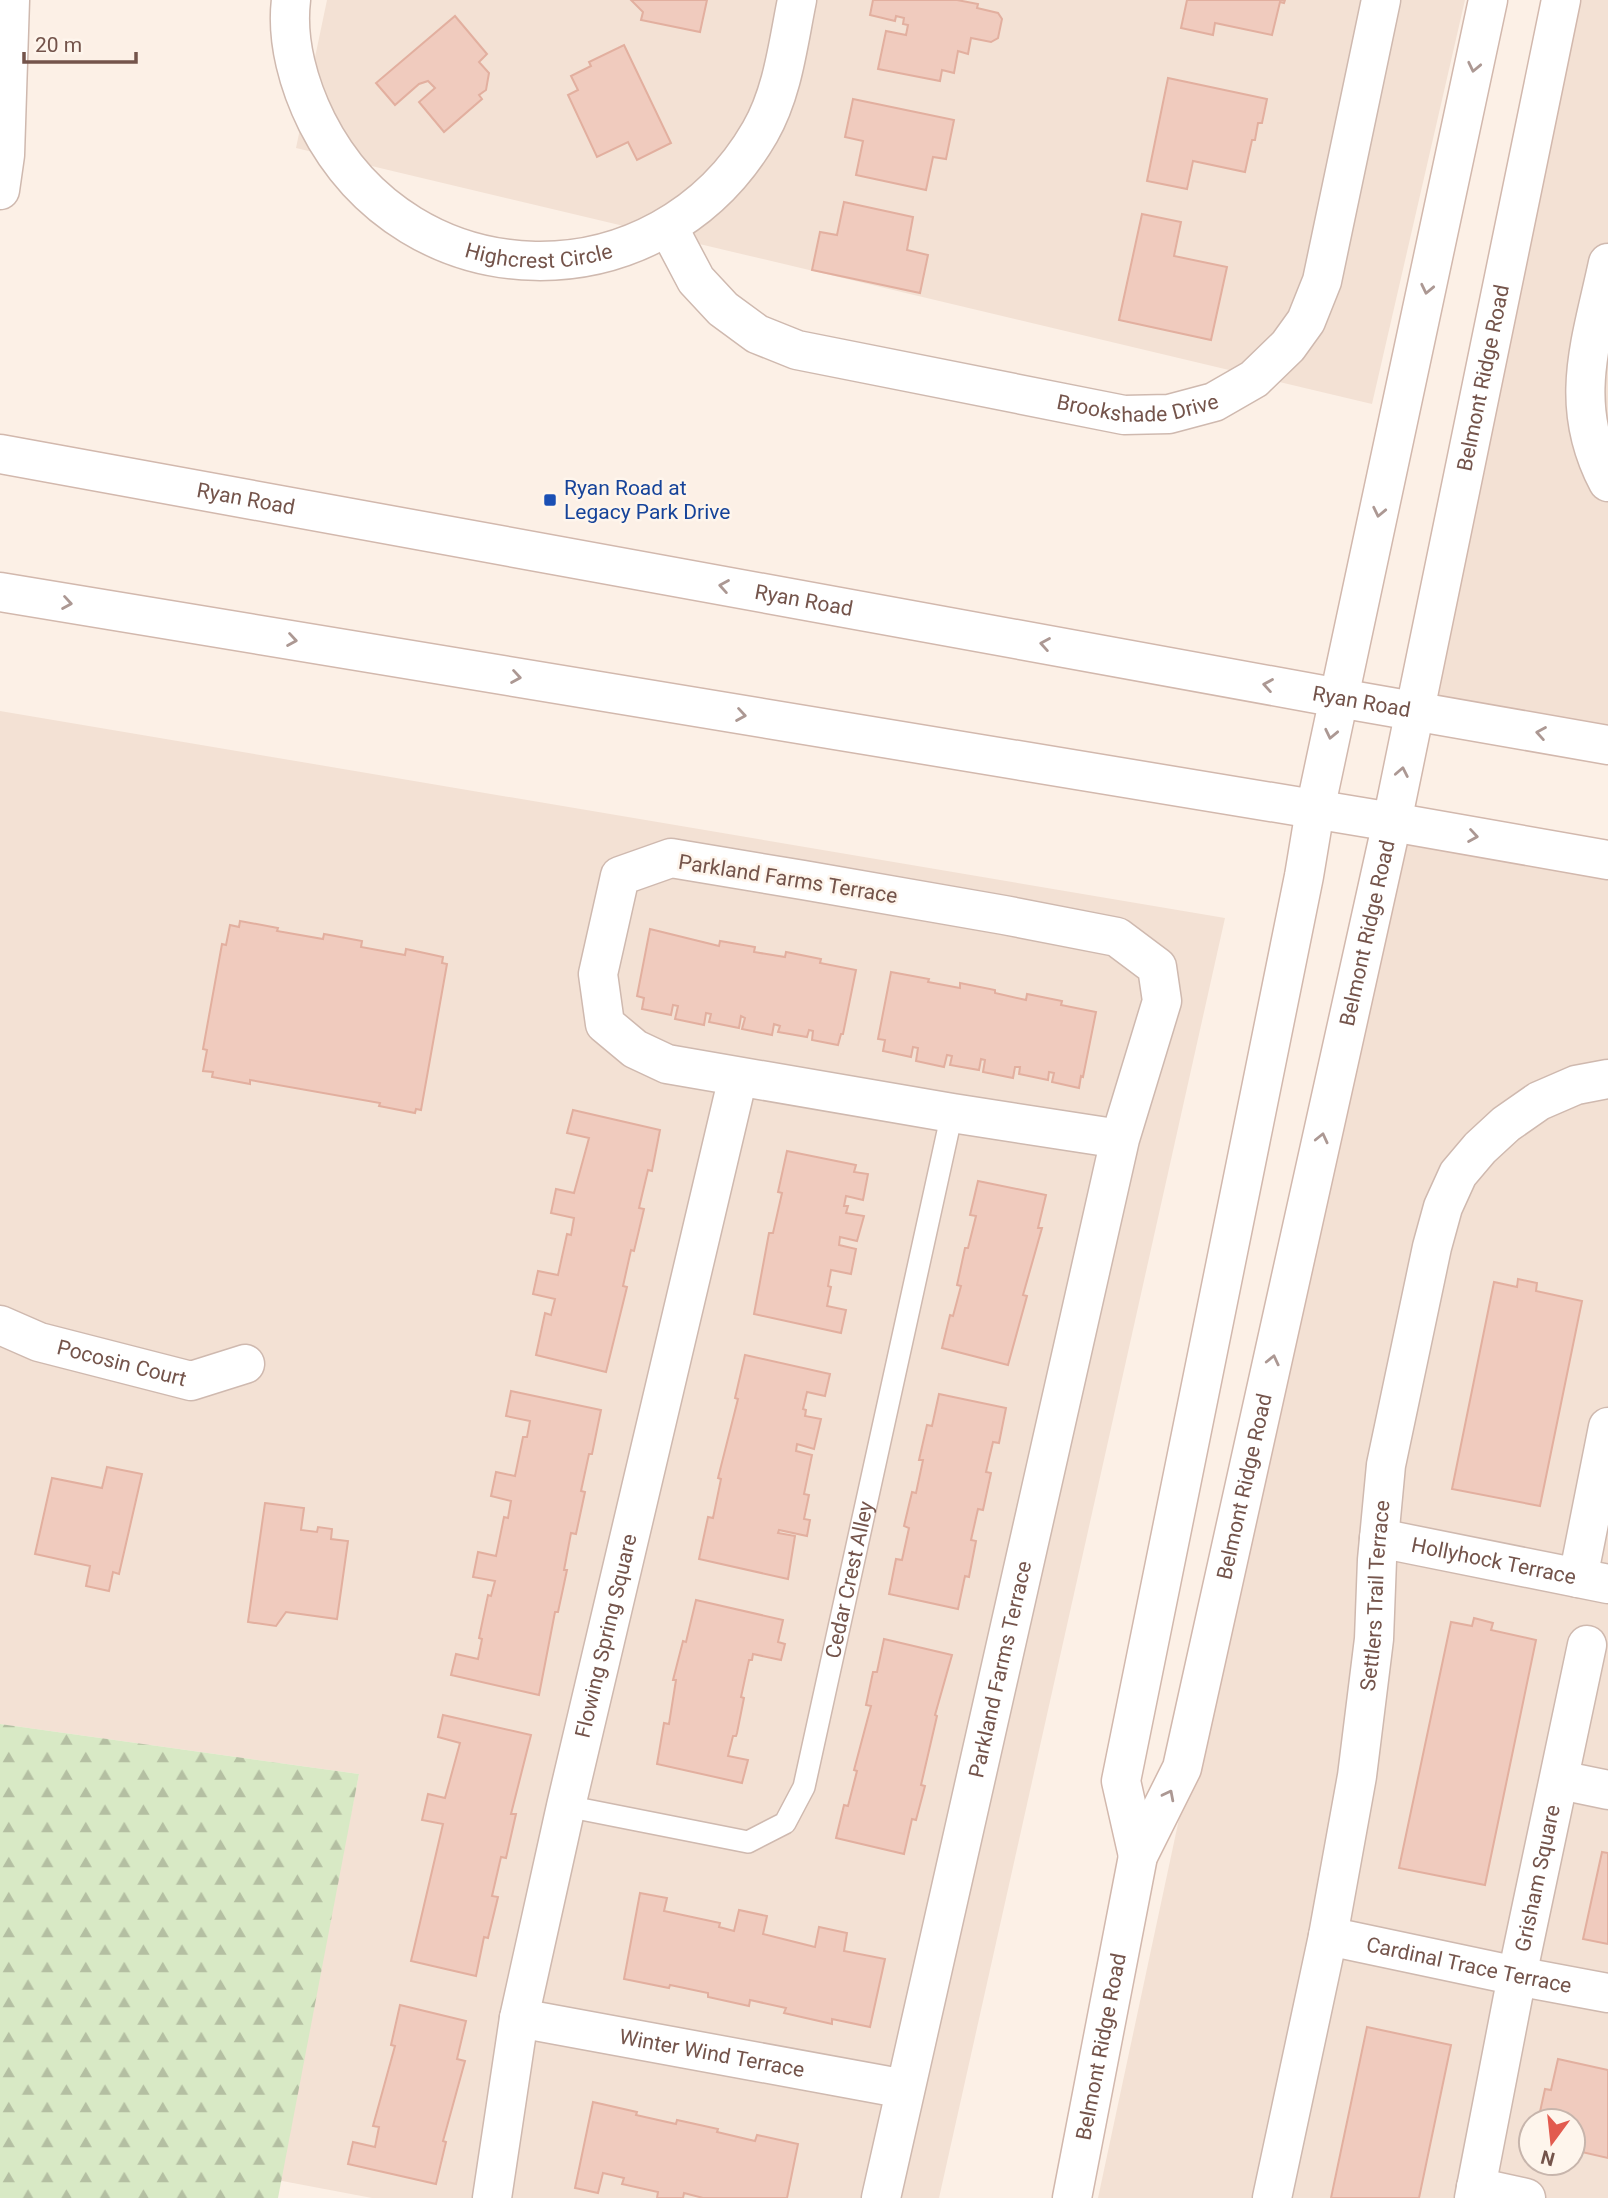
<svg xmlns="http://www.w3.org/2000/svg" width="1608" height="2198" viewBox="0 0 1608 2198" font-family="Roboto,sans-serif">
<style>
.residential{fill:#f3e1d4;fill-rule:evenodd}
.forest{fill:url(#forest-firs)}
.building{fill:#f0cbbe;stroke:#e2af9f;stroke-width:2}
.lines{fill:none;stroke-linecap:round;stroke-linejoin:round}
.service-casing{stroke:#cfb9af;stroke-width:24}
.minor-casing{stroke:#cfb9af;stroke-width:41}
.secondary-casing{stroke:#d2b8ad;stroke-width:41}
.service{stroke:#fff;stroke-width:21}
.minor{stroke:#fff;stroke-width:38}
.secondary{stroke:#fff;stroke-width:38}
.oneway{stroke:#ac9893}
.transit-dot{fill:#1a4fb4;stroke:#fef5ec;stroke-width:2.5}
.labels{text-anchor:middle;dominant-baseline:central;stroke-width:5;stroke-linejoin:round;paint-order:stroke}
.street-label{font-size:21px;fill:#74544b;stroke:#fef5ec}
.transit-label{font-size:21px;fill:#164399;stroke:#fef5ec;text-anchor:start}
</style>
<defs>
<pattern id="forest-firs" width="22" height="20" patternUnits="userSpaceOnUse" patternTransform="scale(1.75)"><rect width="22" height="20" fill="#d8e9c5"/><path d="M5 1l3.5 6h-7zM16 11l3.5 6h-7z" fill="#b4bfa2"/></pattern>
</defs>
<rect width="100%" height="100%" fill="#fcf0e6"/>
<g class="residential">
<polygon points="327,0 1465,0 1372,404 296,148"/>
<polygon points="1561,0 1608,0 1608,745 1415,711"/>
<polygon points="0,711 1225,918 939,2198 372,2198 277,2180 359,1774 0,1724"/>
<path d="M1392,822L1608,860V2198H1098ZM1531,2121H1573V2163H1531Z"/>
</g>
<polygon class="forest" points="0,1724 359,1774 278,2198 0,2198"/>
<g class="building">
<polygon points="631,0 707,0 700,32 641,20 643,12"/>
<polygon points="873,0 957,0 978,4 977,8 998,13 1002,19 998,38 991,42 971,38 968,54 958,51 954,73 942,70 940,81 878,69 886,31 906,35 908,25 903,24 904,18 896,16 895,21 870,15"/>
<polygon points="1187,0 1285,0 1284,3 1280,2 1272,35 1215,23 1213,35 1181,28"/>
<polygon points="455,16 487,54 479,62 489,73 486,90 479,95 482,99 444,132 419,102 435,88 428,81 419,84 395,105 376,83"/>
<polygon points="624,45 671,143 637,160 628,142 597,157 568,95 578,90 571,76 591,66 589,62"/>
<polygon points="1168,78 1267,99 1262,123 1258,123 1255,140 1252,140 1245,172 1193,161 1187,189 1147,181"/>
<polygon points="853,99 954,120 946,159 933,157 926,190 856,175 863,141 845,137"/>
<polygon points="844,202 913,217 907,250 928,255 920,293 812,270 820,232 837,235"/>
<polygon points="1142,214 1181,222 1174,256 1227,267 1211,340 1119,320"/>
<polygon points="240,921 278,928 277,931 323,939 324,934 362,941 361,947 405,955 406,949 443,957 442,963 447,964 421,1110 416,1109 415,1113 379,1106 380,1103 250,1080 250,1084 212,1077 213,1072 203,1071 207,1050 203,1049 222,944 226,945 230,925 239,927"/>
<polygon points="650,929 719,946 720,941 755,947 754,952 785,957 786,952 821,959 820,963 856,970 843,1034 841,1034 838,1045 812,1040 813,1031 809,1030 807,1037 778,1032 780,1026 774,1024 772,1035 742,1029 745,1018 741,1016 739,1028 709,1022 711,1014 706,1013 704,1025 675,1019 678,1006 673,1005 671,1015 642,1009 644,998 637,996"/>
<polygon points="891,972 929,979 928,982 960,988 960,983 995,990 995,993 1026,1000 1027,994 1062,1001 1061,1005 1096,1012 1083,1077 1081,1076 1079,1088 1052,1082 1054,1073 1049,1072 1048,1080 1019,1074 1020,1067 1015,1067 1013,1078 983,1072 985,1060 981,1059 979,1070 950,1065 952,1056 947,1055 944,1067 916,1061 918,1048 913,1047 911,1057 883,1051 885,1040 878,1039"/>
<polygon points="573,1110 660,1130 652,1171 648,1170 639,1208 644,1209 634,1251 631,1250 623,1286 627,1287 606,1372 536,1355 545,1313 551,1315 555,1299 533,1294 538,1271 558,1275 567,1234 571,1235 574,1218 551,1213 556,1189 574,1193 589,1138 567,1133"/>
<polygon points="787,1151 856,1165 854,1172 868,1174 863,1200 846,1196 844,1206 848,1206 846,1213 864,1216 857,1241 840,1237 839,1245 856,1249 851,1274 831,1270 828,1286 831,1287 827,1306 846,1310 841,1333 754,1314 769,1233 773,1233 782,1193 778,1192"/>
<polygon points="978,1181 1046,1195 1038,1228 1042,1228 1023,1295 1027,1296 1008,1365 942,1348 950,1315 953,1316 961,1286 957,1285 965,1248 968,1248 976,1216 970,1215"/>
<polygon points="1518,1279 1537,1283 1536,1291 1582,1301 1540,1506 1452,1489 1494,1282 1517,1287"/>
<polygon points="745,1355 830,1374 825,1396 807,1392 803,1409 806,1410 805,1416 821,1419 814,1449 797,1444 796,1451 812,1455 804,1494 809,1495 804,1519 810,1520 807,1536 779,1530 778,1533 795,1536 788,1579 699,1559 708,1517 713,1518 721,1479 718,1478 738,1399 735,1398"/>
<polygon points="511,1391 601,1410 592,1454 589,1454 581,1491 585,1492 576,1534 571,1533 564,1570 567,1570 558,1612 555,1612 539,1695 451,1675 456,1654 478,1659 482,1639 479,1638 488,1595 491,1596 495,1581 473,1577 478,1552 496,1556 504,1517 508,1518 511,1501 491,1496 496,1472 515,1476 523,1437 527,1437 530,1421 506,1416"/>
<polygon points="939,1394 1006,1408 999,1443 993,1442 986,1472 991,1473 983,1510 978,1509 971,1540 976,1541 969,1577 965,1576 958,1609 889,1594 896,1559 902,1560 909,1528 904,1526 912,1492 916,1493 923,1460 919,1460 927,1425 932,1426"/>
<polygon points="107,1467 142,1474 119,1574 113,1572 109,1591 86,1586 90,1566 35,1554 52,1478 102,1488"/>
<polygon points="265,1503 304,1508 301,1530 317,1532 318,1527 332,1529 331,1539 348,1541 337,1619 286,1612 276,1626 248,1622"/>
<polygon points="696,1600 783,1620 778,1642 785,1644 781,1660 753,1654 752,1660 749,1660 741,1697 744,1698 737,1733 736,1736 733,1736 728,1756 748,1760 742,1783 657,1764 664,1723 669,1724 676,1680 673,1680 683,1641 686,1642"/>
<polygon points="1474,1618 1493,1623 1491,1630 1536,1640 1485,1885 1399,1868 1451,1622 1472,1626"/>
<polygon points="884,1639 952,1655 935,1715 937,1716 921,1785 925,1786 916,1820 912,1819 904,1854 836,1838 844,1805 848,1806 857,1771 854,1770 871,1706 866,1705 873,1672 877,1672"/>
<polygon points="443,1715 531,1735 511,1814 516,1814 506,1858 501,1857 492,1896 498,1897 488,1938 484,1937 476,1976 411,1961 443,1824 422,1820 428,1794 445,1798 460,1743 438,1737"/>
<polygon points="1602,1852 1608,1853 1608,1944 1583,1939"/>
<polygon points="640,1893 667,1898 664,1911 720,1923 719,1927 734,1931 739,1910 767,1916 763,1934 815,1947 819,1927 847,1933 844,1951 885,1959 870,2027 832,2019 832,2024 784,2013 786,2008 750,2000 749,2006 708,1997 708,1993 670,1985 669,1988 624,1979"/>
<polygon points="400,2005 466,2021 457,2059 465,2061 443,2141 446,2142 436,2184 348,2164 353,2142 375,2147 379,2127 373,2126 395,2046 391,2045"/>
<polygon points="1367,2027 1451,2045 1419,2198 1331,2198"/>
<polygon points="1558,2059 1608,2070 1608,2158 1573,2150 1573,2121 1538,2121 1545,2089 1551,2090"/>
<polygon points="593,2102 637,2112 636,2115 676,2124 677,2120 718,2129 717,2132 755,2141 757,2135 798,2144 787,2198 703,2198 684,2193 683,2198 657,2198 658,2192 622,2184 624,2178 603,2173 598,2193 575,2188"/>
</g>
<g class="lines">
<defs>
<g id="service">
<path id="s1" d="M566,1806L748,1842L785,1823L804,1787L952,1113"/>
</g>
<g id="minor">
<path id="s2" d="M291,0C286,41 299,86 317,122C409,304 659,307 760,132C783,92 788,44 797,0"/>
<polyline points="0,190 5,155 10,0"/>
<path id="s3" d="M668,227L696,280L723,309L757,334L797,350L1124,415L1169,414L1214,402L1254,379L1288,346L1306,321L1322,281L1381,0"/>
<path d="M1608,263C1591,343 1567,404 1608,482"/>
<path id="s4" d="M0,1325L39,1342L191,1381L245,1364"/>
<path id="s5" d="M1379,1538L1608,1584"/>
<polyline points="1578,1578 1608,1427"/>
<polyline points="1560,1780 1608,1790"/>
<path id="s6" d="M1328,1936L1517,1976L1608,1993"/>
<path id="s7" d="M519,2018L905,2089"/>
<polyline points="1476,2187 1526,2198"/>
<path id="s8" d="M492,2198L519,2018L566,1806L738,1077"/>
<path id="s9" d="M881,2198L1120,1139L1162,1001L1157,967L1117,937L1004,915L803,880L671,858L620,876L598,974L605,1024L635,1049L667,1064L952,1113L1120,1139"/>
<path id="s10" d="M1272,2198L1328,1936L1357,1776L1374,1639L1377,1560L1386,1465L1432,1247L1443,1207L1458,1174L1480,1148L1506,1124L1539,1101L1576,1085L1608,1079"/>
<path id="s11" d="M1474,2198L1517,1976L1587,1645"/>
</g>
<g id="secondary">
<path id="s12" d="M0,454L1339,698L1608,745"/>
<polyline points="0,592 1392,822 1608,860"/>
<polyline points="1138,1856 1121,1781 1304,876 1315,810 1488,0"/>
<path id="s13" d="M1072,2198L1138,1856L1182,1768L1392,822L1561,0"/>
</g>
</defs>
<use href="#service" class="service-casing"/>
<use href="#minor" class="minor-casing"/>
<use href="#secondary" class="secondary-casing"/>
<use href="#service" class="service"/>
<use href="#minor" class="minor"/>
<use href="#secondary" class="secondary"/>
</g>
<defs><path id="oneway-chevron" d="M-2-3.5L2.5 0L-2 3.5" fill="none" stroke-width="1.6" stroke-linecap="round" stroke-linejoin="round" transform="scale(1.75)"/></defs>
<g class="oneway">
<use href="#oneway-chevron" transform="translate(1474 67) rotate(102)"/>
<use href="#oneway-chevron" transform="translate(1427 289) rotate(102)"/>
<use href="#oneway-chevron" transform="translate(1379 512) rotate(102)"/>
<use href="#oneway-chevron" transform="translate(724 586) rotate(-170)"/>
<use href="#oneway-chevron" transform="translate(67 603) rotate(9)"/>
<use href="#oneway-chevron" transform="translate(292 640) rotate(9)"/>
<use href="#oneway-chevron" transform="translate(1045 644) rotate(-170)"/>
<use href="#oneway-chevron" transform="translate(516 677) rotate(9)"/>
<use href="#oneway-chevron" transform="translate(1268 685) rotate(-170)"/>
<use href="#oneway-chevron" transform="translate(741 715) rotate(9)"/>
<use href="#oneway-chevron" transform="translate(1541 733) rotate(-170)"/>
<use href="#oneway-chevron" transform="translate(1331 734) rotate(102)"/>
<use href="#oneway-chevron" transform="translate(1402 772) rotate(-79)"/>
<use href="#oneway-chevron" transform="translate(1473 836) rotate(9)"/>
<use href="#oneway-chevron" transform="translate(1322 1138) rotate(-77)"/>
<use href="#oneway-chevron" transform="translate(1273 1360) rotate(-77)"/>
<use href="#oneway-chevron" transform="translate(1169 1795) rotate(-63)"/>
</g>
<rect class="transit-dot" x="543" y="493" width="14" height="14" rx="3.5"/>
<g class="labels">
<g class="street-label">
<text stroke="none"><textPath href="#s2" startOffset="402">Highcrest Circle</textPath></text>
<text stroke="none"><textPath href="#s13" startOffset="1869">Belmont Ridge Road</textPath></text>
<text stroke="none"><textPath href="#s3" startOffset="532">Brookshade Drive</textPath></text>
<text stroke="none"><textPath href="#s12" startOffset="250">Ryan Road</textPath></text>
<text stroke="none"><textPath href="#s12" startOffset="817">Ryan Road</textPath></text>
<text stroke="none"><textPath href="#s12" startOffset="1384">Ryan Road</textPath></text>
<text transform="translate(788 879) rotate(9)">Parkland Farms Terrace</text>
<text stroke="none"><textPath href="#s13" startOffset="1302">Belmont Ridge Road</textPath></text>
<text stroke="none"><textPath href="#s4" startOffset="128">Pocosin Court</textPath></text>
<text stroke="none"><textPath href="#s13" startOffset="735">Belmont Ridge Road</textPath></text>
<text stroke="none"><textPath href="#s5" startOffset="117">Hollyhock Terrace</textPath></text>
<text stroke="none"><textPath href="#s1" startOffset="480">Cedar Crest Alley</textPath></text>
<text stroke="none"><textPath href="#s10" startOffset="612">Settlers Trail Terrace</textPath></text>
<text stroke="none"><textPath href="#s8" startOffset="574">Flowing Spring Square</textPath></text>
<text stroke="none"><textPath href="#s9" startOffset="542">Parkland Farms Terrace</textPath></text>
<text stroke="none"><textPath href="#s11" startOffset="326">Grisham Square</textPath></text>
<text stroke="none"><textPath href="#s6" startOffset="144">Cardinal Trace Terrace</textPath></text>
<text stroke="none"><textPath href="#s13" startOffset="154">Belmont Ridge Road</textPath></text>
<text stroke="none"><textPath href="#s7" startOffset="196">Winter Wind Terrace</textPath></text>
</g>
<g class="transit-label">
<text x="564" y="488">Ryan Road at<tspan x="564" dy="24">Legacy Park Drive</tspan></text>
</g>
</g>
<g transform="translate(1552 2142) rotate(195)"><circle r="33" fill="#fef5ec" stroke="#c7b5ac" stroke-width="2"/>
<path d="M0-5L12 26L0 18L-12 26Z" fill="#e25b4f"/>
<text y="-10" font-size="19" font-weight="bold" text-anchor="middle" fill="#74544b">N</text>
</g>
<path d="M24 52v10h112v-10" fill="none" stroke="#74544b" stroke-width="3.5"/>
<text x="35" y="52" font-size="21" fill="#74544b" stroke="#fef5ec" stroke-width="5" paint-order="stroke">20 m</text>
</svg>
